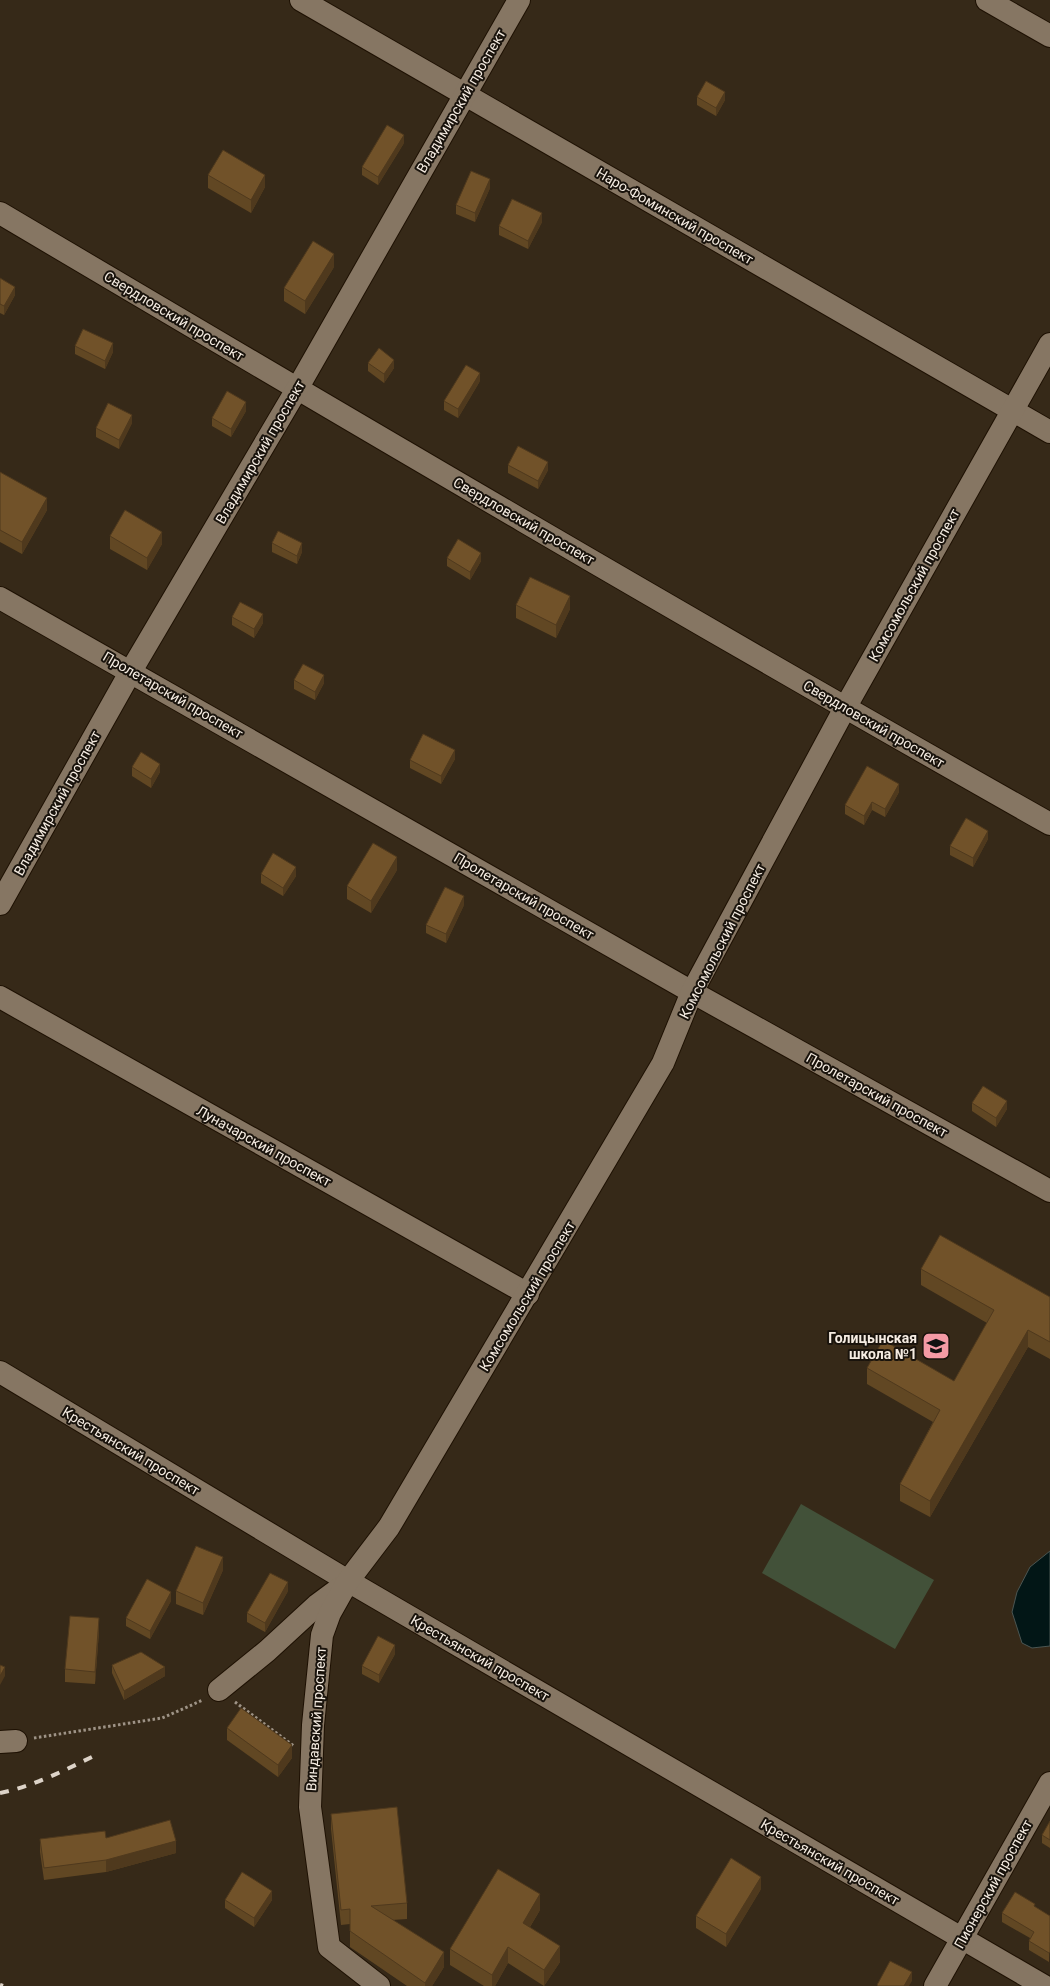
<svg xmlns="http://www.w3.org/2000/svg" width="1050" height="1986" viewBox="0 0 1050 1986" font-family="Roboto,sans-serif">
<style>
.park{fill:#425139}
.water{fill:#021616;stroke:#4b5653}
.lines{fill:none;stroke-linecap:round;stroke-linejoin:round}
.minor-casing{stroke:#1e1103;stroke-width:24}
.path{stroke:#9e9386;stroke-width:3;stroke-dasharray:2.5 2.5;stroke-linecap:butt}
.minor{stroke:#867663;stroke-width:22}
.rail{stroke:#ddd3c8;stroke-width:4;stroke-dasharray:9 9;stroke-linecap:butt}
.wall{fill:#614723}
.shaded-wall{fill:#4f391d}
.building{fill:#715229;stroke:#4f391d}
.labels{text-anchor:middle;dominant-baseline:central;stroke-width:4;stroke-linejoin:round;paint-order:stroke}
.street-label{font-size:14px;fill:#f5ece2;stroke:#19130c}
.poi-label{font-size:14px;font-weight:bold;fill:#f5ece2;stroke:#19130c;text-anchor:end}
</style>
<rect width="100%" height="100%" fill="#362918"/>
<polygon class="park" points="801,1504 934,1580 895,1649 762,1573"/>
<polygon class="water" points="1050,1551 1050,1646 1032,1648 1022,1643 1012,1612 1017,1592 1030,1567"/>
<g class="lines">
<defs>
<g id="minor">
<polyline points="301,0 1050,432"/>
<polyline points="987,0 1050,36"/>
<path d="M0,213C348,419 698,625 1050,824"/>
<polyline points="0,598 692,992 1050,1191"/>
<polyline points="0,904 131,671 297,389 519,0"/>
<polyline points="0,997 528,1294"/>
<polyline points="0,1372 348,1581 1044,1986"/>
<polyline points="219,1690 267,1651 317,1605 340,1588"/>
<polyline points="0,1742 16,1741"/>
<polyline points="379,1986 329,1947 310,1807 313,1725 322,1635 330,1613 348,1581 389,1527 663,1063 692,992 845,708 1050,344"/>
<polyline points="935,1986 1050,1783"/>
</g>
</defs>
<use href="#minor" class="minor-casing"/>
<g class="path">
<polyline points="235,1702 294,1746"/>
<polyline points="34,1738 162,1718 203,1700"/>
</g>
<use href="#minor" class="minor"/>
<g class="rail">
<path d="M0,1793C35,1786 67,1769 100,1753"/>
<polyline points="0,1985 3,1986"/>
</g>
</g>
<g class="wall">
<polygon points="697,97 725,100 716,116 697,105"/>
<polygon points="404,143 378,185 362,175 362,167"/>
<polygon points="208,175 265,187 251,213 208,188"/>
<polygon points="490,188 475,222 456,214 456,205"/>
<polygon points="542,222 528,249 499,235 499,226"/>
<polygon points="334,267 305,314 284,301 284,288"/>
<polygon points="0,278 15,295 4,315 0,313"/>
<polygon points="75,346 113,352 105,369 75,354"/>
<polygon points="368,363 394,368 384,383 368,371"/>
<polygon points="480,381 458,418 444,410 444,401"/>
<polygon points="246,411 231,437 212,426 212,418"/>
<polygon points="132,423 119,449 96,437 96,428"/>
<polygon points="508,465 548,470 538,489 508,473"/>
<polygon points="0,472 47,510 22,554 0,542"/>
<polygon points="110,536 162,544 147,570 110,549"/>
<polygon points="272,543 302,552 297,564 272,552"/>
<polygon points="447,558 481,561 470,580 447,566"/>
<polygon points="516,605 570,609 556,638 516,618"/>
<polygon points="232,617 263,623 254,638 232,625"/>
<polygon points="294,680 324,683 315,700 294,689"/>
<polygon points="455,759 441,784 410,768 410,760"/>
<polygon points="132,767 160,772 151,788 132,776"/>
<polygon points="899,792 885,817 872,810 864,825 845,814 845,805"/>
<polygon points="988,839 973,867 950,855 950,846"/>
<polygon points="397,870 371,913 347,899 347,886"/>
<polygon points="261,874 296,876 283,896 261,883"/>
<polygon points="464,905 446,943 426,933 426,925"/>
<polygon points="972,1103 1007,1109 996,1127 972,1111"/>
<polygon points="921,1269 1050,1297 1050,1359 1028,1347 930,1517 900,1501 900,1484 933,1422 867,1384 867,1368 954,1381 987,1323 921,1285"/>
<polygon points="223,1570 203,1615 176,1604 176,1591"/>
<polygon points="288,1591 265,1632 247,1622 247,1613"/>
<polygon points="171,1601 150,1639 126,1626 126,1618"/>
<polygon points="99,1631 95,1684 65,1682 65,1669"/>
<polygon points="395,1654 379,1683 362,1674 362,1666"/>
<polygon points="112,1665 165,1676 124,1700 112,1673"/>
<polygon points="227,1728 292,1758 278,1777 227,1740"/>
<polygon points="331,1814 407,1903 407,1919 392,1920 444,1967 432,1986 407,1986 350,1947 350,1924 341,1925 331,1829"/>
<polygon points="1050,1821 1050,1848 1042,1843 1042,1835"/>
<polygon points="106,1838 176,1853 106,1872 44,1880 40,1852 40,1839"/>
<polygon points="761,1889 726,1947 696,1928 696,1916"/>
<polygon points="225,1900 272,1900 254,1927 225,1908"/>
<polygon points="1035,1907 1050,1916 1049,1962 1029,1950 1029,1941 1030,1938 1002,1922 1002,1913"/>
<polygon points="540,1910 530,1927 560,1962 544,1986 508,1963 495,1986 484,1986 450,1965 450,1949"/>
</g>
<g class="shaded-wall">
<polygon points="725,92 725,100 716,116 716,108"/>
<polygon points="404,135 404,143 378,185 378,177"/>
<polygon points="265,175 265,187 251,213 251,200"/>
<polygon points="490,179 490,188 475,222 475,213"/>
<polygon points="542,213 542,222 528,249 528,241"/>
<polygon points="334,254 334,267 305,314 305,301"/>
<polygon points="15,287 15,295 4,315 4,306"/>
<polygon points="113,343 113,352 105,369 105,361"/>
<polygon points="394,360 394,368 384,383 384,374"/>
<polygon points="480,373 480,381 458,418 458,409"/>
<polygon points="246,402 246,411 231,437 231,429"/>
<polygon points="132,415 132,423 119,449 119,440"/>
<polygon points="548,462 548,470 538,489 538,481"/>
<polygon points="47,498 47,510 22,554 22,542"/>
<polygon points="162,532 162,544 147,570 147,558"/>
<polygon points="302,543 302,552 297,564 297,556"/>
<polygon points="481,553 481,561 470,580 470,572"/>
<polygon points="570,596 570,609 556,638 556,625"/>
<polygon points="263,614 263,623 254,638 254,629"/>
<polygon points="324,675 324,683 315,700 315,692"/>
<polygon points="455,750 455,759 441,784 441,776"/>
<polygon points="160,764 160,772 151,788 151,779"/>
<polygon points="899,784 899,792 885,817 885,809"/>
<polygon points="872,802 872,810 864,825 864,816"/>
<polygon points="988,831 988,839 973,867 973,858"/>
<polygon points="397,857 397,870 371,913 371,901"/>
<polygon points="296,867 296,876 283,896 283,888"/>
<polygon points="464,896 464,905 446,943 446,934"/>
<polygon points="1007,1101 1007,1109 996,1127 996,1118"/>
<polygon points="1028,1330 1028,1347 930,1517 930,1501"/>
<polygon points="223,1557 223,1570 203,1615 203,1603"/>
<polygon points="288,1582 288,1591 265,1632 265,1623"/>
<polygon points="171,1592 171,1601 150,1639 150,1631"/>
<polygon points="99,1618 99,1631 95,1684 95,1672"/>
<polygon points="395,1645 395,1654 379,1683 379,1675"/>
<polygon points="5,1667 5,1676 0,1685 0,1676"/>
<polygon points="165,1667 165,1676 124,1700 124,1691"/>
<polygon points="292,1745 292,1758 278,1777 278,1765"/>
<polygon points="176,1841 176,1853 106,1872 106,1860"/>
<polygon points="761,1877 761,1889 726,1947 726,1934"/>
<polygon points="272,1891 272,1900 254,1927 254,1918"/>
<polygon points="540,1894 540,1910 523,1938 523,1923"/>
<polygon points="560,1946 560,1962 544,1986 544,1970"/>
<polygon points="508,1947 508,1963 495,1986 492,1986 492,1975"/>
<polygon points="444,1952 444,1967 432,1986 425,1986 425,1983"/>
<polygon points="912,1972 912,1981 909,1986 904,1986"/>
</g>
<g class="building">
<polygon points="706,81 725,92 716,108 697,97"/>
<polygon points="387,125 404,135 378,177 362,167"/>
<polygon points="223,150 265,175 251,200 208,175"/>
<polygon points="471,171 490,179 475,213 456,205"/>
<polygon points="512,199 542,213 528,241 499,226"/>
<polygon points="313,241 334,254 305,301 284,288"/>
<polygon points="0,278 15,287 4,306 0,304"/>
<polygon points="83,329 113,343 105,361 75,346"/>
<polygon points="379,348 394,360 384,374 368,363"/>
<polygon points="466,365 480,373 458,409 444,401"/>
<polygon points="227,391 246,402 231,429 212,418"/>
<polygon points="108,403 132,415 119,440 96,428"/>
<polygon points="518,446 548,462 538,481 508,465"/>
<polygon points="0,472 47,498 22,542 0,530"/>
<polygon points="125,510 162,532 147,558 110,536"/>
<polygon points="278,531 302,543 297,556 272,543"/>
<polygon points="458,539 481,553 470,572 447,558"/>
<polygon points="530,577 570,596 556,625 516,605"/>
<polygon points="240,602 263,614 254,629 232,617"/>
<polygon points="303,664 324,675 315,692 294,680"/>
<polygon points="423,734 455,750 441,776 410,760"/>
<polygon points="141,752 160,764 151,779 132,767"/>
<polygon points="867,766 899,784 885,809 872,802 864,816 845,805"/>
<polygon points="966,818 988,831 973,858 950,846"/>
<polygon points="373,843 397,857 371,901 347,886"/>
<polygon points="273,853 296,867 283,888 261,874"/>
<polygon points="445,887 464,896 446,934 426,925"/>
<polygon points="983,1086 1007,1101 996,1118 972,1103"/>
<polygon points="940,1235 1050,1297 1050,1342 1028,1330 930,1501 900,1484 940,1410 867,1368 883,1340 954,1381 994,1310 921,1269"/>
<polygon points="196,1546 223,1557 203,1603 176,1591"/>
<polygon points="270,1573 288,1582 265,1623 247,1613"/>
<polygon points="147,1579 171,1592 150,1631 126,1618"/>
<polygon points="70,1616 99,1618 95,1672 65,1669"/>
<polygon points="378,1636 395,1645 379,1675 362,1666"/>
<polygon points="141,1652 165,1667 124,1691 112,1665"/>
<polygon points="0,1665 5,1667 0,1676"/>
<polygon points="241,1708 292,1745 278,1765 227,1728"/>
<polygon points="397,1807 407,1903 371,1906 444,1952 425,1983 350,1931 350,1909 341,1910 331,1814"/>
<polygon points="170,1820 176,1841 106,1860 44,1868 40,1839 105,1831 106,1838"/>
<polygon points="1050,1821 1050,1840 1042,1835"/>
<polygon points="731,1858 761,1877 726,1934 696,1916"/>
<polygon points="498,1869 540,1894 523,1923 560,1946 544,1970 508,1947 492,1975 450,1949"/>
<polygon points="242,1872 272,1891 254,1918 225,1900"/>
<polygon points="1015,1892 1035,1904 1034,1906 1050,1916 1050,1952 1049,1953 1029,1941 1034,1932 1002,1913"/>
<polygon points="890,1961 912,1972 904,1986 878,1986 877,1985"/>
</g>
<defs>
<symbol id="school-square" viewBox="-11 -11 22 22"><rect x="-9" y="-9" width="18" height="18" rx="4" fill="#f49aa5" stroke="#19130c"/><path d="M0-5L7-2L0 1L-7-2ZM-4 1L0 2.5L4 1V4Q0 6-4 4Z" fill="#111"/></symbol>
</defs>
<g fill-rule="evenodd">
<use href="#school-square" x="920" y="1330" width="32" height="32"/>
</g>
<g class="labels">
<g class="street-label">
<text transform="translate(461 101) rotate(-60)">Владимирский проспект</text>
<text transform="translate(675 216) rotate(30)">Наро-Фоминский проспект</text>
<text transform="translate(174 316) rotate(31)">Свердловский проспект</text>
<text transform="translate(260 452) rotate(-60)">Владимирский проспект</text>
<text transform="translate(524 521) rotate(30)">Свердловский проспект</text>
<text transform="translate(914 585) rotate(-61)">Комсомольский проспект</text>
<text transform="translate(173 695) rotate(30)">Пролетарский проспект</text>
<text transform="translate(874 724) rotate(30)">Свердловский проспект</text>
<text transform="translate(57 803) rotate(-61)">Владимирский проспект</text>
<text transform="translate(524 896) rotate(30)">Пролетарский проспект</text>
<text transform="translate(722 941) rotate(-63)">Комсомольский проспект</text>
<text transform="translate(877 1095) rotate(29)">Пролетарский проспект</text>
<text transform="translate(264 1146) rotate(29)">Луначарский проспект</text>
<text transform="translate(527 1296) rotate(-59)">Комсомольский проспект</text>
<text transform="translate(131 1451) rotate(31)">Крестьянский проспект</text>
<text transform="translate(480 1658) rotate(30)">Крестьянский проспект</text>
<text transform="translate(316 1719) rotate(-86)">Виндавский проспект</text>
<text transform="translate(830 1862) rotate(30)">Крестьянский проспект</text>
<text transform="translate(993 1884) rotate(-61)">Пионерский проспект</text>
</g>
<g class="poi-label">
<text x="917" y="1338">Голицынская<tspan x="917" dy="16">школа №1</tspan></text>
</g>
</g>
</svg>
